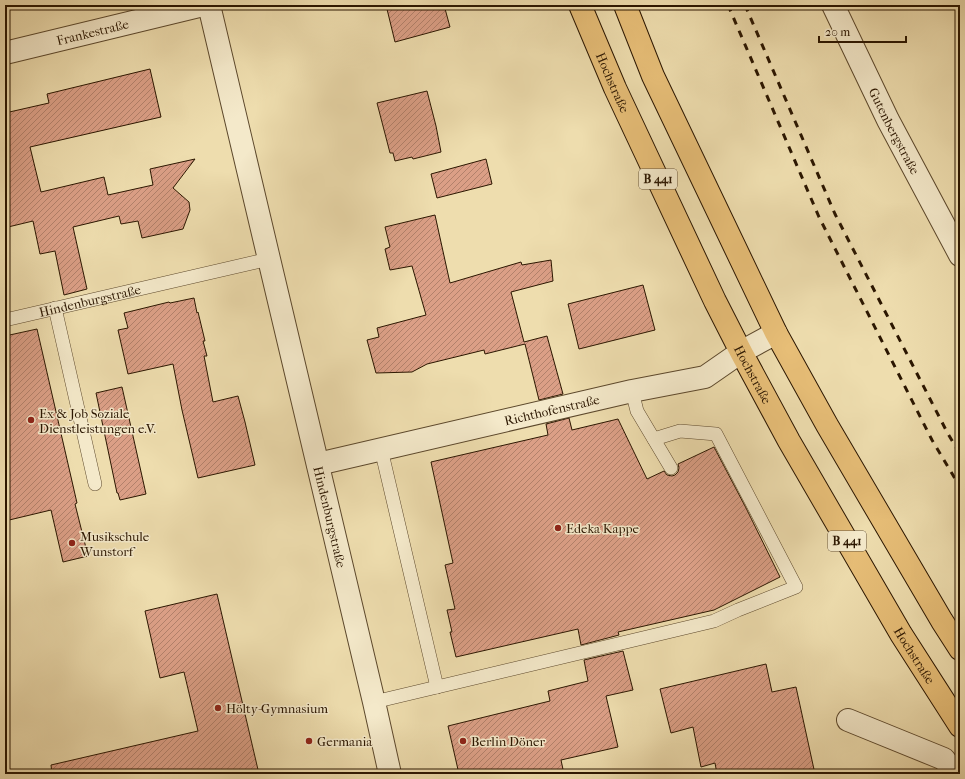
<svg xmlns="http://www.w3.org/2000/svg" width="965" height="779" viewBox="0 0 965 779" font-family="'IM FELL French Canon',serif">
<style>
.building{fill:url(#building-hatch);stroke:#2b1600}
.lines{fill:none;stroke-linecap:round;stroke-linejoin:round}
.service-casing{stroke:#5c482c;stroke-width:14}
.minor-casing{stroke:#5c482c;stroke-width:24}
.primary-casing{stroke:#2b1600;stroke-width:24}
.service{stroke:#f4e9ca;stroke-width:13}
.minor{stroke:#f4e9ca;stroke-width:22}
.primary{stroke:#e7be77;stroke-width:22}
.rail{stroke:#2b1600;stroke-width:3;stroke-dasharray:7 7;stroke-linecap:butt}
.poi-dot{fill:#8f2418;stroke:#f4e9ca;stroke-width:1.5}
.labels{text-anchor:middle;dominant-baseline:central;stroke-width:3;stroke-linejoin:round;paint-order:stroke}
.shield{fill:#f4e9ca;stroke:#67553d;stroke-width:1}
.shield-label{font-size:12px;font-weight:bold;fill:#2b1600}
.street-label{font-size:13px;fill:#2b1600;stroke:#f4e9ca}
.poi-label{font-size:13px;fill:#2b1600;stroke:#f4e9ca;text-anchor:start}
</style>
<defs>
<pattern id="building-hatch" width="6" height="6" patternUnits="userSpaceOnUse"><rect width="6" height="6" fill="#db9f86"/><path d="M-1 1l2-2M0 6l6-6M5 7l2-2" fill="none" stroke="#b2816b"/></pattern>
</defs>
<rect width="100%" height="100%" fill="#eeddae"/>
<filter id="stains"><feTurbulence type="fractalNoise" baseFrequency=".005" numOctaves="4"/><feColorMatrix values="0 0 0 0 .2 0 0 0 0 .09 0 0 0 0 .02 0 0 0 .5 -.17"/></filter>
<radialGradient id="worn" r=".72"><stop offset=".6" stop-color="#630" stop-opacity="0"/><stop offset="1" stop-color="#630" stop-opacity=".3"/></radialGradient>
<g class="building">
<polygon points="386,5 444,5 450,27 395,42"/>
<polygon points="150,69 161,117 30,147 41,192 104,177 108,195 153,185 150,169 195,159 173,188 189,202 190,210 183,229 142,238 138,221 121,224 119,216 73,227 87,289 64,295 55,251 40,254 33,221 8,227 5,215 5,113 49,103 47,94"/>
<polygon points="427,91 436,126 441,152 413,159 412,157 395,161 393,153 390,153 377,103"/>
<polygon points="486,159 492,184 437,198 431,174"/>
<polygon points="435,215 450,283 521,262 522,265 551,260 553,281 511,292 524,342 547,336 563,394 539,400 525,344 485,354 484,350 427,364 412,372 376,373 367,340 379,337 377,328 426,315 412,266 390,270 385,249 390,247 385,227"/>
<polygon points="643,285 655,330 579,349 568,304"/>
<polygon points="194,298 197,313 198,312 205,341 203,341 207,356 204,356 213,402 238,396 245,422 255,465 198,478 182,410 173,364 128,374 118,330 128,328 124,313 169,302 170,303"/>
<polygon points="37,329 77,503 75,504 88,556 63,562 51,510 5,521 5,336"/>
<polygon points="122,387 146,494 120,500 118,493 117,493 96,393"/>
<polygon points="569,418 572,430 618,419 647,479 664,471 667,475 672,476 675,475 678,472 679,468 678,464 714,447 746,508 780,577 714,610 618,632 619,635 581,645 578,629 456,657 450,632 452,632 447,610 455,609 445,565 453,563 431,462 548,435 546,424"/>
<polygon points="217,594 259,774 52,774 51,765 198,731 184,672 160,678 145,611"/>
<polygon points="623,651 633,690 606,696 618,747 561,760 564,774 459,774 448,726 550,701 548,691 588,681 584,660"/>
<polygon points="766,664 772,692 796,687 815,774 717,774 715,763 701,767 693,727 671,733 660,689"/>
</g>
<g class="lines">
<defs>
<g id="service">
<polyline points="55,308 95,484"/>
<path id="s1" d="M5,320L269,259"/>
<polyline points="632,391 637,411 671,468"/>
<polyline points="381,449 437,687"/>
<polyline points="374,702 714,621 738,610 796,587 716,434 680,431 654,439"/>
</g>
<g id="minor">
<path id="s2" d="M209,5L269,259L374,702L390,774"/>
<path id="s3" d="M833,5L888,120L960,255"/>
<path id="s4" d="M5,53L203,5"/>
<path id="s5" d="M318,464L632,391L705,377L741,352L776,333"/>
<polyline points="848,720 944,759 955,774"/>
</g>
<g id="primary">
<path id="s6" d="M580,5L615,88L715,301L741,352L789,441L901,634L960,726"/>
<polyline points="625,5 653,76 776,333 827,425 942,621 960,649"/>
</g>
</defs>
<use href="#service" class="service-casing"/>
<use href="#minor" class="minor-casing"/>
<use href="#primary" class="primary-casing"/>
<use href="#service" class="service"/>
<use href="#minor" class="minor"/>
<use href="#primary" class="primary"/>
<g class="rail">
<polyline points="728,5 819,217 932,440 960,487"/>
<polyline points="745,5 835,214 947,432 960,454"/>
</g>
</g>
<g class="poi-dot">
<circle cx="31" cy="420" r="4"/>
<circle cx="558" cy="528" r="4"/>
<circle cx="72" cy="543" r="4"/>
<circle cx="218" cy="708" r="4"/>
<circle cx="309" cy="741" r="4"/>
<circle cx="463" cy="741" r="4"/>
</g>
<g class="labels">
<g class="shield">
<rect x="639" y="169" width="38" height="20" rx="3"/>
<rect x="828" y="531" width="38" height="20" rx="3"/>
</g>
<g class="shield-label">
<text x="658" y="179">B 441</text>
<text x="847" y="541">B 441</text>
</g>
<g class="street-label">
<text stroke="none"><textPath href="#s4" startOffset="90">Frankestraße</textPath></text>
<text stroke="none"><textPath href="#s6" startOffset="84">Hochstraße</textPath></text>
<text stroke="none"><textPath href="#s3" startOffset="140">Gutenbergstraße</textPath></text>
<text stroke="none"><textPath href="#s1" startOffset="87">Hindenburgstraße</textPath></text>
<text stroke="none"><textPath href="#s6" startOffset="408">Hochstraße</textPath></text>
<text stroke="none"><textPath href="#s5" startOffset="240">Richthofenstraße</textPath></text>
<text stroke="none"><textPath href="#s2" startOffset="526">Hindenburgstraße</textPath></text>
<text stroke="none"><textPath href="#s6" startOffset="732">Hochstraße</textPath></text>
</g>
<g class="poi-label">
<text x="39" y="413">Ex &amp; Job Soziale<tspan x="39" dy="15">Dienstleistungen e.V.</tspan></text>
<text x="566" y="528">Edeka Kappe</text>
<text x="80" y="536">Musikschule<tspan x="80" dy="15">Wunstorf</tspan></text>
<text x="226" y="708">Hölty-Gymnasium</text>
<text x="317" y="741">Germania</text>
<text x="471" y="741">Berlin Döner</text>
</g>
</g>
<rect width="965" height="779" fill="none" stroke="#eeddae" stroke-width="20"/>
<rect x="6" y="6" width="953" height="767" fill="none" stroke="#2b1600" stroke-width="2"/>
<rect x="10" y="10" width="945" height="759" fill="none" stroke="#2b1600"/>
<path d="M819 36v6h87v-6" fill="none" stroke="#2b1600" stroke-width="2"/>
<text x="825" y="36" font-size="12" fill="#2b1600" stroke="#f4e9ca" stroke-width="3" paint-order="stroke">20 m</text>
<rect width="100%" height="100%" filter="url(#stains)"/>
<rect width="100%" height="100%" fill="url(#worn)"/>
</svg>
